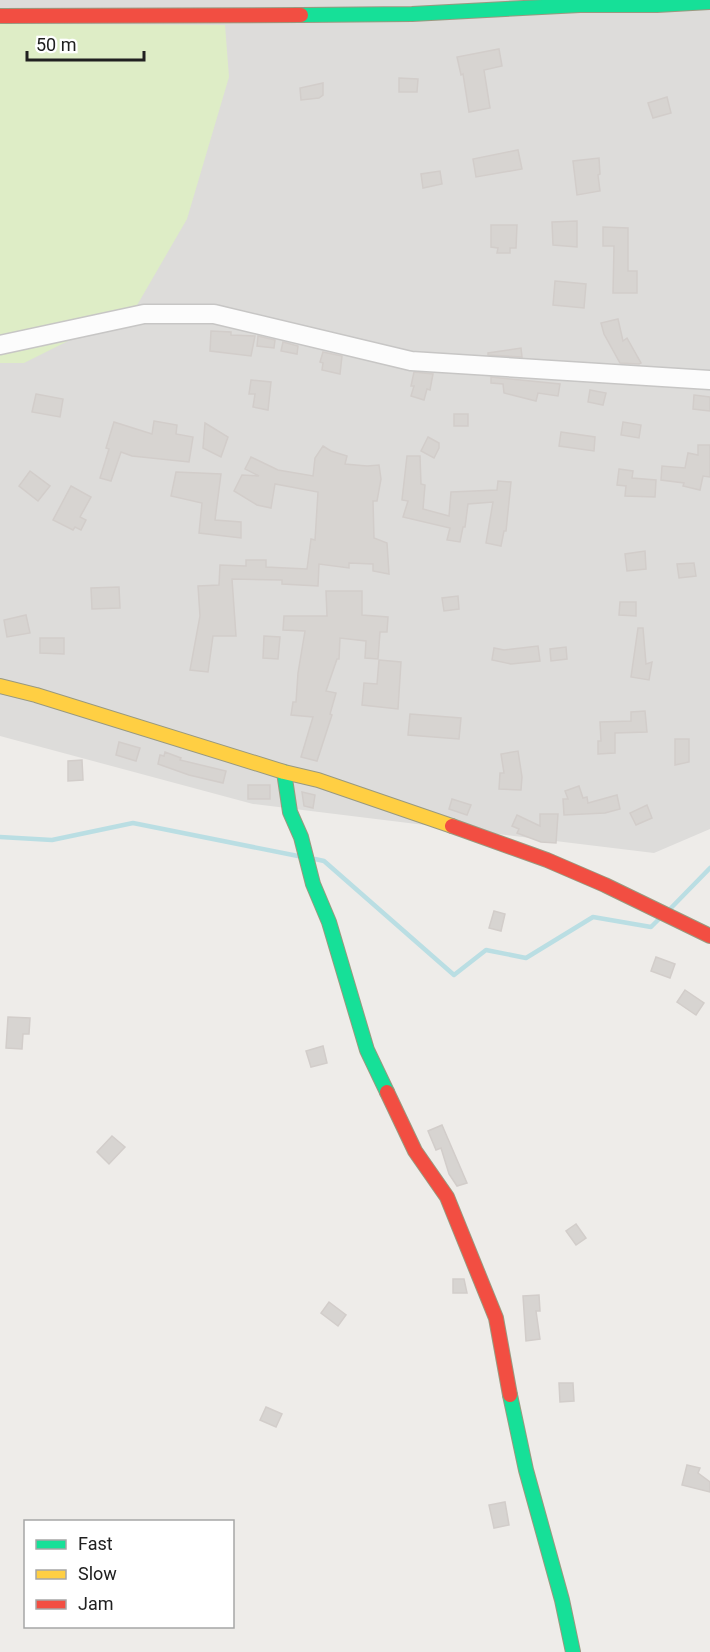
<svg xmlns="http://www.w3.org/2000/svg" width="710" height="1652" viewBox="0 0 710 1652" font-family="Roboto,sans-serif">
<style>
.residential{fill:#dddcda}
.grass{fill:#deedc6}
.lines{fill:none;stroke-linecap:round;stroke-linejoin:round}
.stream{stroke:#badee3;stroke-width:4.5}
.building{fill:#d7d4d1;stroke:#d2cdca;stroke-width:1.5}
.street-casing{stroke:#c7c6c5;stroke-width:21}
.fast-casing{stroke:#99997f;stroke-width:16}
.slow-casing{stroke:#99997f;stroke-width:16}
.jam-casing{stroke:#99997f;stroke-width:16}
.street{stroke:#fcfcfc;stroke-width:18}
.fast{stroke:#16e098;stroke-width:14}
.slow{stroke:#ffcf43;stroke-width:14}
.jam{stroke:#f24e42;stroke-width:14}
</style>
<rect width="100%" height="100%" fill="#eeece9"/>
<polygon class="residential" points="0,0 710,0 710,829 654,853 253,804 0,736"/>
<polygon class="grass" points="0,24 225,25 229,77 187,219 136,307 24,363 0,363"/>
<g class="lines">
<g class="stream">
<polyline points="0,837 52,840 133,823 298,856"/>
<polyline points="315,859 324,861 454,975 486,950 526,958 593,917 651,927 658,920"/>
<polyline points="671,908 710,868"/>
</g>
</g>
<g class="building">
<polygon points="499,49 502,66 484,70 490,108 469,112 463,74 461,75 457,57"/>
<polygon points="399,78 418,79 417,92 399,92"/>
<polygon points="323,83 323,95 319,98 301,100 300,88"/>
<polygon points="667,97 671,113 653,118 648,103"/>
<polygon points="518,150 522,169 476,177 473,159"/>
<polygon points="599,158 600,174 598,175 600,191 577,195 573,161"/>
<polygon points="440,171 442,184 423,188 421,174"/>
<polygon points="577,221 577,247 553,245 552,222"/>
<polygon points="491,225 517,225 516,248 510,248 510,253 497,253 498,248 491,247"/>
<polygon points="603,227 628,228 628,271 637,271 637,293 613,293 614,246 603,246"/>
<polygon points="555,281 586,284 584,308 553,305"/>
<polygon points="618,319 623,341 627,338 641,363 639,364 620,363 604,334 601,323"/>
<polygon points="211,331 231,332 231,335 255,336 251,356 210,351"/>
<polygon points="258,336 275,340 274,348 257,346"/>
<polygon points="283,342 298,346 297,354 281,351"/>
<polygon points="521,348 522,357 488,355 488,353"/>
<polygon points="323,352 342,356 340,374 322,370 323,363 320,362"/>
<polygon points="414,372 433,374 430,390 427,389 424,400 411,396 414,386 411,386"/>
<polygon points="491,377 560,384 558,396 538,393 536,401 504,393 503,384 491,383"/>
<polygon points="251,380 271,382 268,410 253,407 255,394 249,394"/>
<polygon points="590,390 606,393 603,405 588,402"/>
<polygon points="36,394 63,399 60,417 32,412"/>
<polygon points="694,395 710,397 710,411 693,409"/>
<rect x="454" y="414" width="14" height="12"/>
<polygon points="154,421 177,425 176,434 193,437 189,462 132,456 121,452 111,481 100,478 109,449 106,448 114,422 152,434"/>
<polygon points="623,422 641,425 639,438 621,435"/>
<polygon points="205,423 228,437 221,457 203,448"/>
<polygon points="561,432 595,437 594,451 559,446"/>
<polygon points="428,437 439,443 439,448 434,458 421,451"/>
<polygon points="698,445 710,445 710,477 703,476 700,490 683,486 684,483 661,480 662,466 685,468 688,453 698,455"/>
<polygon points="323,446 331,451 347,456 345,464 367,466 379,465 381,479 377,501 373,501 374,538 387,543 389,574 373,571 373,564 349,563 349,568 319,564 318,586 282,584 282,580 232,579 236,636 213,636 208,672 190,670 200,616 198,586 219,585 220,565 246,566 246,560 266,560 266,567 307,569 311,539 315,540 318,492 275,484 271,508 257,505 234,491 242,475 259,476 245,469 251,457 278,470 313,476 315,458"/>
<polygon points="407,456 420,456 421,484 425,485 423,509 449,516 451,492 497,490 498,481 511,482 506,531 504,531 501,546 486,543 493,502 468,504 465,527 463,527 460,542 447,540 450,528 403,517 408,501 402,500"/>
<polygon points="619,469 633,471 632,478 656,480 655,497 625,496 626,486 617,485"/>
<polygon points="30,471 50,486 38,501 19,486"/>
<polygon points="176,472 221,474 215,520 241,522 241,538 199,533 202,503 171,496"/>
<polygon points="71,486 91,497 80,517 86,520 81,530 75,527 73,530 53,520"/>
<polygon points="645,551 646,569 627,571 625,554"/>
<polygon points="694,563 696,576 679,578 677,564"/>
<polygon points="119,587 120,608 92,609 91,588"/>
<polygon points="326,591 362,591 362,615 388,617 387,632 380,632 378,659 365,658 366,641 340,638 339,659 337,659 326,691 336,693 330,714 332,715 317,761 301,757 313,717 291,715 293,702 296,702 298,673 305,631 283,630 284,616 327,616"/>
<polygon points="458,596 459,609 444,611 442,598"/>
<polygon points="620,602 636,602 636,616 619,615"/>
<polygon points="26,615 30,633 7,637 4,620"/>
<polygon points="638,628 643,628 646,664 652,662 649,680 631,677"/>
<polygon points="264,636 280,637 278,659 263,658"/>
<polygon points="40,638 64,638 64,654 40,653"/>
<polygon points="538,646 540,661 511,664 492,660 494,648 504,650"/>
<polygon points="566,647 567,659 551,661 550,649"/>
<polygon points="379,660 401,662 398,709 362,705 364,683 377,684"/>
<polygon points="645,711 647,732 615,733 615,753 598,754 598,741 601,741 600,722 631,721 631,712"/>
<polygon points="410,714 461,718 459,739 408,735"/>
<polygon points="675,739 689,739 689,762 675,765"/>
<polygon points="119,742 140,748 136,761 116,755"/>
<polygon points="518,751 522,777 521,790 499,789 500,773 504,773 501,754"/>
<polygon points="165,752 181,758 180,760 226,771 223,783 189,775 158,764 160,755 164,756"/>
<polygon points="82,760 83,780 68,781 68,761"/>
<rect x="248" y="785" width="22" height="14"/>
<polygon points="579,786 583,798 587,797 588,803 617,795 620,809 605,813 564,815 563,799 568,799 565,791"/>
<polygon points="302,792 315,795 313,808 304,806"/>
<polygon points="452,799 471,805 467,815 449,809"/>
<polygon points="647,805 652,818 636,825 630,813"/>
<polygon points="540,814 558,814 556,843 541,842 517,833 519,829 512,826 517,815 540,826"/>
<polygon points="494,911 505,914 501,931 489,928"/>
<polygon points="656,957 675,964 670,978 651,971"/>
<polygon points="685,990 704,1003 696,1015 677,1002"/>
<polygon points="8,1017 30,1018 29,1034 23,1034 22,1049 6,1048"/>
<polygon points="323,1046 327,1063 311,1067 306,1051"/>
<polygon points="442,1125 467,1183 457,1186 449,1174 441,1148 436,1150 428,1131"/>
<polygon points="112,1136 125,1147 109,1164 97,1152"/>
<polygon points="576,1224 586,1238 576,1245 566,1231"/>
<polygon points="453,1279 464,1279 467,1293 453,1293"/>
<polygon points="539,1295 540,1311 536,1311 540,1339 526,1341 523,1296"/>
<polygon points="329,1302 346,1315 338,1326 321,1313"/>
<polygon points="559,1383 573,1383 574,1401 560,1402"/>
<polygon points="266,1407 282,1414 276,1427 260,1420"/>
<polygon points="687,1465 700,1468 698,1473 710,1482 710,1492 682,1485"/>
<polygon points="505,1502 509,1525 494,1528 489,1505"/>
</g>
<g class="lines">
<defs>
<polyline id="street" points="0,345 144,314 214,314 411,361 710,380"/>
<g id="fast">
<polyline points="301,15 412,14 580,5 657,5 710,2"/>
<polyline points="284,772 290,812 301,837 313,884 329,922 367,1050 387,1092"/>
<polyline points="510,1395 526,1470 562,1600 573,1652"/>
</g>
<polyline id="slow" points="0,686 36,695 284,772 318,780 452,826"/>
<g id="jam">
<polyline points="0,16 301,15"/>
<polyline points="452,826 547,860 605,885 710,936"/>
<polyline points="387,1092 415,1151 447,1197 496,1318 510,1395"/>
</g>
</defs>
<use href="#street" class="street-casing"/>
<use href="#fast" class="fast-casing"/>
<use href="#slow" class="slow-casing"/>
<use href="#jam" class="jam-casing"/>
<use href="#street" class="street"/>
<use href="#fast" class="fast"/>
<use href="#slow" class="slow"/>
<use href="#jam" class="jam"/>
</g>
<rect x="24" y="1520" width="210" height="108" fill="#ffffff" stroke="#a6a6a6" stroke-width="1.5"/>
<rect x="36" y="1540" width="30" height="9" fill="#16e098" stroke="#a6a6a6" stroke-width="1.5"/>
<text x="78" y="1550" font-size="18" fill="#202020">Fast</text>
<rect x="36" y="1570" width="30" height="9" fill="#ffcf43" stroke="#a6a6a6" stroke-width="1.5"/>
<text x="78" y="1580" font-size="18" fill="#202020">Slow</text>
<rect x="36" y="1600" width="30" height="9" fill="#f24e42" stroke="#a6a6a6" stroke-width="1.5"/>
<text x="78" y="1610" font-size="18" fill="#202020">Jam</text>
<path d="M27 51v9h117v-9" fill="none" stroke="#202020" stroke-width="3"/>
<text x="36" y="51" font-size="18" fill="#202020" stroke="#ffffff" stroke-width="4.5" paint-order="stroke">50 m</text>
</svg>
